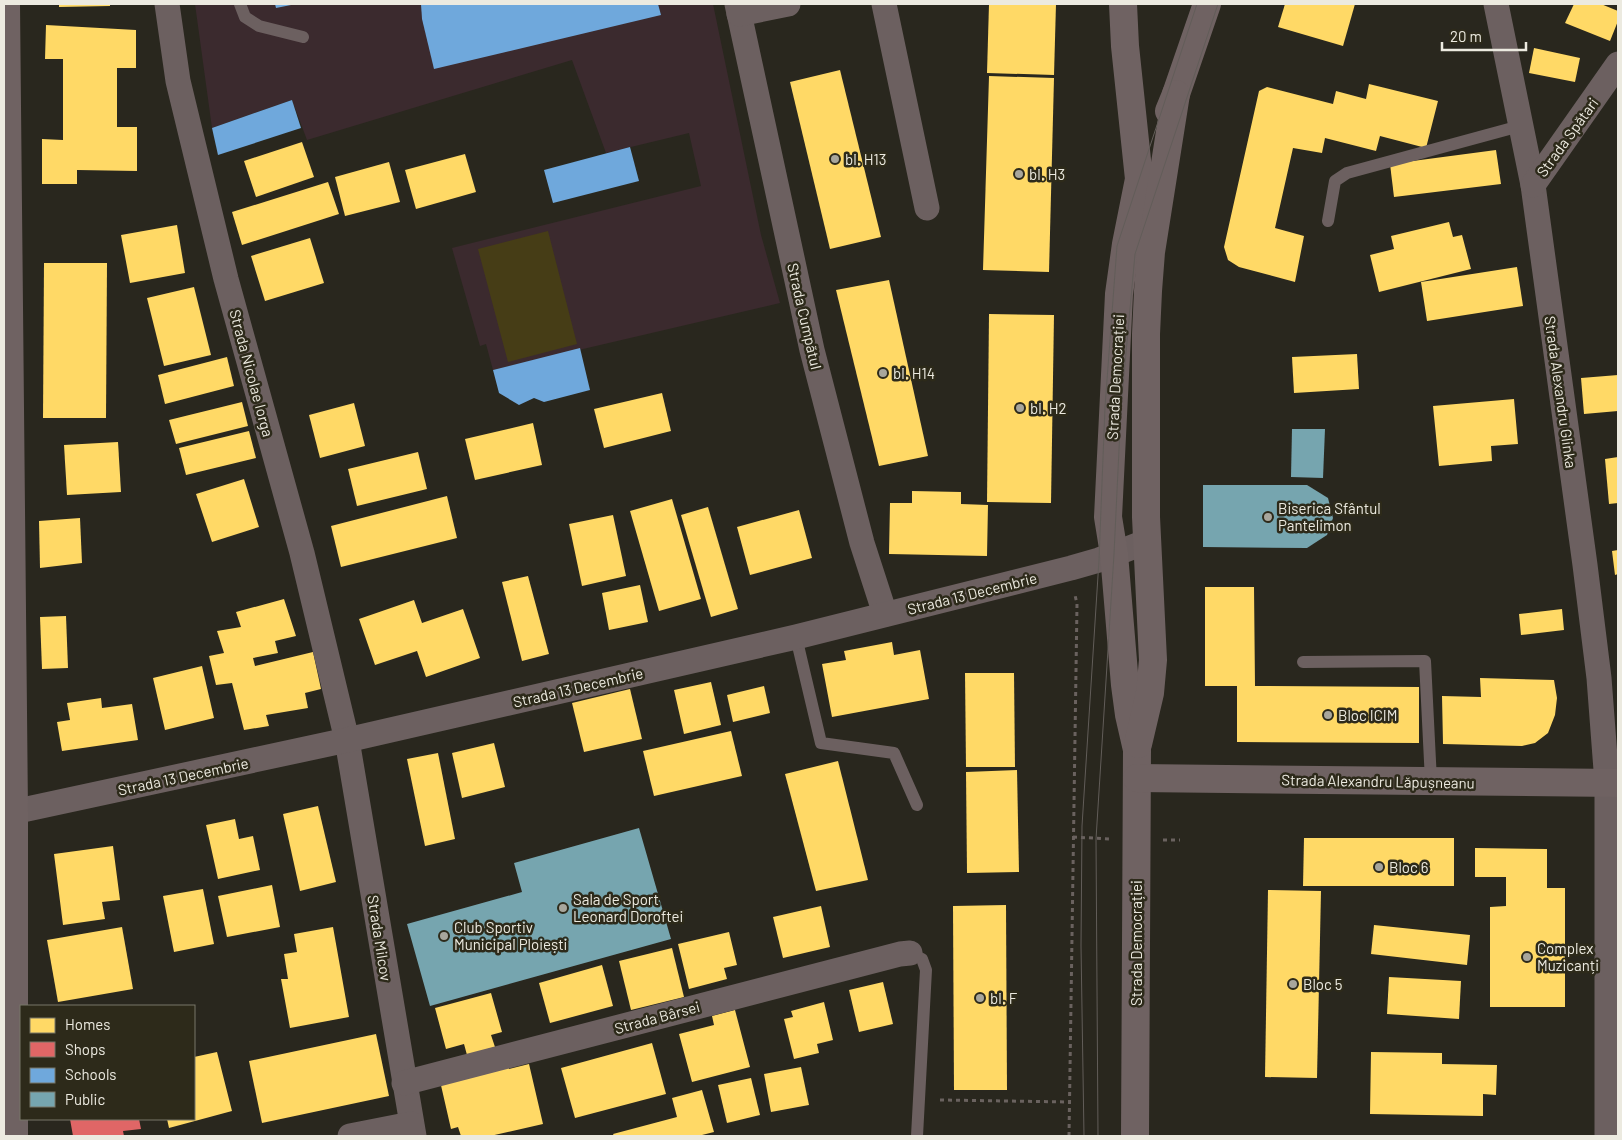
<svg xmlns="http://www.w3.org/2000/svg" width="1622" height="1140" viewBox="0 0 1622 1140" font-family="Barlow,sans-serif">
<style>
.education{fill:#3b2a2e}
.green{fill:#463d16}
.homes{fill:#ffd966}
.shops{fill:#e06666}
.schools{fill:#6fa8dc}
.public{fill:#76a5af}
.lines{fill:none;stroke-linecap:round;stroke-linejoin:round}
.path{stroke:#6a625f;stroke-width:3;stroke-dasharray:4 4;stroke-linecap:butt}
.lane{stroke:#6c6060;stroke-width:12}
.street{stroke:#6c6060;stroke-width:25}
.secondary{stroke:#6f6262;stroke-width:28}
.tram{stroke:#625d59;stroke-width:1}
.poi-dot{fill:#a8a69c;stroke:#2d2a1a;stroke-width:2}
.labels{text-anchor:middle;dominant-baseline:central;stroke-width:5;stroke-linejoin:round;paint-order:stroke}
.street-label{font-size:15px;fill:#eceae0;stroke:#2d2a1a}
.poi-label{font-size:15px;fill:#eceae0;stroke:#2d2a1a;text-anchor:start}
</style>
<rect width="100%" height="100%" fill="#29271e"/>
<polygon class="education" points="195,4 713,4 761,235 780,303 493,370 486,344 480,346 452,248 701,186 689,133 606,153 572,60 307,140 292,100 212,128"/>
<polygon class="green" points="548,231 577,344 508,362 478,249"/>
<g class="homes">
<polygon points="59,4 110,4 110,6 59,7"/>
<polygon points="989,4 1056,4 1054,75 987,73"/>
<polygon points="1285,4 1355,4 1343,46 1278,27"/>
<polygon points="1574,4 1601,4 1618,11 1618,21 1610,41 1565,23"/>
<polygon points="46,25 136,30 136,68 117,68 117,127 137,127 137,171 77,170 77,184 42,184 42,139 63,140 63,59 45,59"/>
<polygon points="1534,48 1580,58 1575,82 1529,73"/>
<polygon points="840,70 881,237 830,249 790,82"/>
<polygon points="989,76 1054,78 1049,272 983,270"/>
<polygon points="1369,84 1438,101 1426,148 1380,136 1376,151 1325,138 1322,153 1293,148 1275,228 1304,236 1295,282 1239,267 1228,260 1224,247 1259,91 1267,87 1333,104 1336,91 1366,99"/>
<polygon points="302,142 314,177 256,197 244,161"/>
<polygon points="1496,150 1501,184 1394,197 1390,164"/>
<polygon points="465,154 476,192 416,209 405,170"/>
<polygon points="389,162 400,202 345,216 335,177"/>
<polygon points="328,182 339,214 242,245 232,212"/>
<polygon points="1449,222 1453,237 1462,235 1471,269 1379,292 1370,255 1394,249 1391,236"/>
<polygon points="177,225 185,273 130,283 121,235"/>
<polygon points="310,238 324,283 265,301 251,256"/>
<polygon points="44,263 107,263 106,418 43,418"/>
<polygon points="1517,267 1523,306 1427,321 1421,282"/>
<polygon points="889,280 928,456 879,466 836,290"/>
<polygon points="194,287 211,355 164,366 147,298"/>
<polygon points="989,314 1054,315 1051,503 987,502"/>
<polygon points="1357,354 1359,389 1294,393 1292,357"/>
<polygon points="227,357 234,386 165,404 158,375"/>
<polygon points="1618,375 1618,411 1584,414 1581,378"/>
<polygon points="662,393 671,431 604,448 594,409"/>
<polygon points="1514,399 1518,444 1491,446 1492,461 1439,466 1433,406"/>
<polygon points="242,402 248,426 176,444 169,420"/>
<polygon points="354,403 365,446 320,458 309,415"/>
<polygon points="533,423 542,465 475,480 465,439"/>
<polygon points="249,431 256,458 186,475 179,448"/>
<polygon points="118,442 121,492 67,495 64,445"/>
<polygon points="418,452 427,489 357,506 348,469"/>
<polygon points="1618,457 1618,503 1609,504 1605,459"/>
<polygon points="244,479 259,527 212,542 196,494"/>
<polygon points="912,491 961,492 961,504 988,505 987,556 889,554 890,503 912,503"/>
<polygon points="447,496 457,538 341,567 331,526"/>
<polygon points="672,499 701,599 659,611 630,511"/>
<polygon points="708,507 738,609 711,617 681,515"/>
<polygon points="799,510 812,558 750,575 737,527"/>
<polygon points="613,515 626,576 582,586 569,524"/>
<polygon points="80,518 82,563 40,568 39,521"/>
<polygon points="1618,550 1618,574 1615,575 1612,551"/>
<polygon points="528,576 549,654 522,661 502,582"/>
<polygon points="640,585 648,622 609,630 602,593"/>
<polygon points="1205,587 1254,587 1255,686 1419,687 1419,743 1237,742 1237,686 1205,686"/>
<polygon points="284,599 296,636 275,641 278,653 253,658 255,666 313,652 321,689 305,693 308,708 266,715 269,726 244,730 232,683 216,685 209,656 224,653 217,631 241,627 236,612"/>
<polygon points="414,600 422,623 463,609 480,658 426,677 417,651 375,665 359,619"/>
<polygon points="1562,609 1564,630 1521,635 1519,614"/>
<polygon points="66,616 68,668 42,669 40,617"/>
<polygon points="892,642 894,655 920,650 929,699 832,717 822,664 846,660 844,651"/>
<polygon points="202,666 214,718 165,730 153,678"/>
<polygon points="965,673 1014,673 1015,767 966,767"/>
<polygon points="1480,678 1554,680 1557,698 1555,715 1548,733 1535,743 1522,746 1443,744 1442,696 1481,697"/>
<polygon points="711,682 721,725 684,734 674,690"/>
<polygon points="764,686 770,713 733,722 727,695"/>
<polygon points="630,689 642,739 584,752 572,703"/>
<polygon points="101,698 102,708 132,704 138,740 62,751 57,722 70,720 67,703"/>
<polygon points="731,731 742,776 654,796 643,751"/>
<polygon points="494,743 505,787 462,798 452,753"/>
<polygon points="438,753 455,839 425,846 407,759"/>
<polygon points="838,761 868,880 816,891 785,774"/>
<polygon points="1017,770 1019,872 967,873 966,772"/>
<polygon points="318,806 336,882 300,891 283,814"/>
<polygon points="235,819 239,839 253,836 260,870 218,879 206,825"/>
<polygon points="1304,838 1454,838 1454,886 1303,886"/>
<polygon points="113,846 120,900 102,902 105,919 63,925 54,854"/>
<polygon points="1475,848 1547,849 1547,888 1565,888 1565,1007 1490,1007 1490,907 1506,906 1506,877 1475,877"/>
<polygon points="272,885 280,927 227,937 218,896"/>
<polygon points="203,889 214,944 174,952 163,896"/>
<polygon points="1268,890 1321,891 1317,1078 1265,1077"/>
<polygon points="1006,905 1007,1090 954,1090 953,906"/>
<polygon points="821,906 830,947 783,958 773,917"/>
<polygon points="1374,925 1470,935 1467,965 1371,954"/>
<polygon points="122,927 133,989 58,1002 47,940"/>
<polygon points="333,927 349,1017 290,1028 281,979 288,979 284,954 297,952 294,934"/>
<polygon points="729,932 737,965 724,968 727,979 689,989 678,944"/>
<polygon points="672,948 684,997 631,1010 619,961"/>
<polygon points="602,965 613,1006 550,1023 539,983"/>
<polygon points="1389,977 1461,981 1459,1019 1387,1014"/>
<polygon points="883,982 893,1024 859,1032 849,990"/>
<polygon points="491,993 502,1032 491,1035 495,1047 467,1055 464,1044 446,1049 435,1008"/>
<polygon points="824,1002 833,1040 817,1044 819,1053 794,1059 784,1019 793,1017 791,1011"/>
<polygon points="735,1010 750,1067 692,1082 679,1034 714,1025 712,1016"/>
<polygon points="376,1034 389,1096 262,1123 249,1061"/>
<polygon points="652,1043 666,1094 575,1118 561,1068"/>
<polygon points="217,1052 232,1111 169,1128 167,1119 194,1119 194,1057"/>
<polygon points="1371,1052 1442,1053 1442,1064 1497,1065 1496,1095 1483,1094 1483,1116 1370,1114"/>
<polygon points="529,1064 543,1124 490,1136 461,1136 458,1127 451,1129 440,1081 508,1065 509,1069"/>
<polygon points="801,1067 809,1105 771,1112 764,1074"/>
<polygon points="751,1078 760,1115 727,1123 718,1085"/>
<polygon points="702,1090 714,1132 698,1136 614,1136 613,1134 677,1117 672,1098"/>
</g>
<polygon class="shops" points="70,1119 139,1119 141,1129 123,1131 124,1136 73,1136"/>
<g class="schools">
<polygon points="275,4 291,4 291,5 276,8"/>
<polygon points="421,4 658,4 661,15 434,69 422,19"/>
<polygon points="292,100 301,128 218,155 212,128"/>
<polygon points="630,147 639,181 553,203 544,170"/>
<polygon points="580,348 590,390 544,402 534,398 519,405 499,393 493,370"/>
</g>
<g class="public">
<polygon points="1292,429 1325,429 1323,478 1291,477"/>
<polygon points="1203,485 1307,485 1328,498 1333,518 1327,535 1307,548 1203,547"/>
<polygon points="639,828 671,939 430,1006 407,924 522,892 514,863"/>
</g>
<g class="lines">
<g class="path">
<polyline points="1073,837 1110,839"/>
<polyline points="1163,840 1180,840"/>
<polyline points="940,1100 1069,1102"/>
<polyline points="1069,1136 1077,604 1075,595"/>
</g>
<g class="lane">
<polyline points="240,4 245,17 259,26 303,37"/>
<polyline points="1328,221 1335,181 1347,173 1520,126"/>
<polyline points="796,637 821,743 894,753 917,805"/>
<polyline points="1303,662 1425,661 1431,781"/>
<polyline points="910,953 922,959 926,970 917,1136"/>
</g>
<g class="street">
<polyline points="167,4 178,81 226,279 302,553 347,740 414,1136"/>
<polyline points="737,4 812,350 862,543 885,614"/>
<polyline points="884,4 927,208"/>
<polyline points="1496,4 1533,185 1585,565 1599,678 1607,783 1607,1136"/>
<polyline points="739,14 788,4"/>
<polyline points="1533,185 1618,64"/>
<polyline points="4,814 347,740 796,637 1071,568 1099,560 1148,541"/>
<polyline points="404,1083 900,954 910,953"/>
<polyline points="350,1136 411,1124"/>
</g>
<g class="secondary">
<polyline points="6,4 14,813 14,1136"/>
<polyline points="1123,4 1125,46 1139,179 1126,244 1119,294 1108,517 1114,554 1125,685 1129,715 1137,750 1135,1136"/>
<polyline points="1169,111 1176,94 1207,4"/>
<polyline points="1138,744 1150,693 1153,660 1146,517 1146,334 1148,291 1151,252 1176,94"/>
<polyline points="1137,778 1618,783"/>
</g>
<g class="tram">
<polyline points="1084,1136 1081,946 1082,826 1099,560 1105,407 1117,246 1197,4"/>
<polyline points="1098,1136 1096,839 1114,554 1121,408 1135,254 1218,4"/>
</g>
</g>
<g class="poi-dot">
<circle cx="835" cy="159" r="5"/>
<circle cx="1019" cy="174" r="5"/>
<circle cx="883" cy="373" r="5"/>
<circle cx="1020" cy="408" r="5"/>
<circle cx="1268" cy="517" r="5"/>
<circle cx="1328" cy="715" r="5"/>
<circle cx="1379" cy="867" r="5"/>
<circle cx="563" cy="908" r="5"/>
<circle cx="444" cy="936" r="5"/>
<circle cx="1527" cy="957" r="5"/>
<circle cx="1293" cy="984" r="5"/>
<circle cx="980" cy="998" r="5"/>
</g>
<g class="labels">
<g class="street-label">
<text transform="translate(1567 137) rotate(-54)">Strada Spătari</text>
<text transform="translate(805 316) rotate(77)">Strada Cumpătul</text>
<text transform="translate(252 373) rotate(75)">Strada Nicolae Iorga</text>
<text transform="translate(1115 377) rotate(-87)">Strada Democrației</text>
<text transform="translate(1561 392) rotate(82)">Strada Alexandru Glinka</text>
<text transform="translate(972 593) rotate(-14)">Strada 13 Decembrie</text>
<text transform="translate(578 687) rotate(-13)">Strada 13 Decembrie</text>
<text transform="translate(183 776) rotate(-12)">Strada 13 Decembrie</text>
<text transform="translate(1378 781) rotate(1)">Strada Alexandru Lăpușneanu</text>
<text transform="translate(380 938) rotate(81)">Strada Milcov</text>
<text transform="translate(1136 943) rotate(-90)">Strada Democrației</text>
<text transform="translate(657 1017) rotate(-15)">Strada Bârsei</text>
</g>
<g class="poi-label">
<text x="845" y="159">bl. H13</text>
<text x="1029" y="174">bl. H3</text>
<text x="893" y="373">bl. H14</text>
<text x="1030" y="408">bl. H2</text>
<text x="1278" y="508">Biserica Sfântul<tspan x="1278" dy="17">Pantelimon</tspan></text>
<text x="1338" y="715">Bloc ICIM</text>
<text x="1389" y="867">Bloc 6</text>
<text x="573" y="899">Sala de Sport<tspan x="573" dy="17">Leonard Doroftei</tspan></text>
<text x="454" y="927">Club Sportiv<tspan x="454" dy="17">Municipal Ploiești</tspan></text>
<text x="1537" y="948">Complex<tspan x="1537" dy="17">Muzicanți</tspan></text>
<text x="1303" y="984">Bloc 5</text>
<text x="990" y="998">bl. F</text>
</g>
</g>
<rect width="1622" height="1140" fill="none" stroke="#eceae0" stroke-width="10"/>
<rect x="20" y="1005" width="175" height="115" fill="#2d2a1a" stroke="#797769"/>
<rect x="30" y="1018" width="25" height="15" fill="#ffd966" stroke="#797769"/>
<text x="65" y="1030" font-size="15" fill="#eceae0">Homes</text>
<rect x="30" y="1042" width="25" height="15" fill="#e06666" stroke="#797769"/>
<text x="65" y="1055" font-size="15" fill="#eceae0">Shops</text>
<rect x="30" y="1068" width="25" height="15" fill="#6fa8dc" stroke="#797769"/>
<text x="65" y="1080" font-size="15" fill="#eceae0">Schools</text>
<rect x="30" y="1092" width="25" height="15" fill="#76a5af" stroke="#797769"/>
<text x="65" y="1105" font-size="15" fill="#eceae0">Public</text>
<path d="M1442 42v8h84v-8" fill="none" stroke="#eceae0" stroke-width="2.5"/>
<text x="1450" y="42" font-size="15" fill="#eceae0" stroke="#2d2a1a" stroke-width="4" paint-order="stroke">20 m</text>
</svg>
